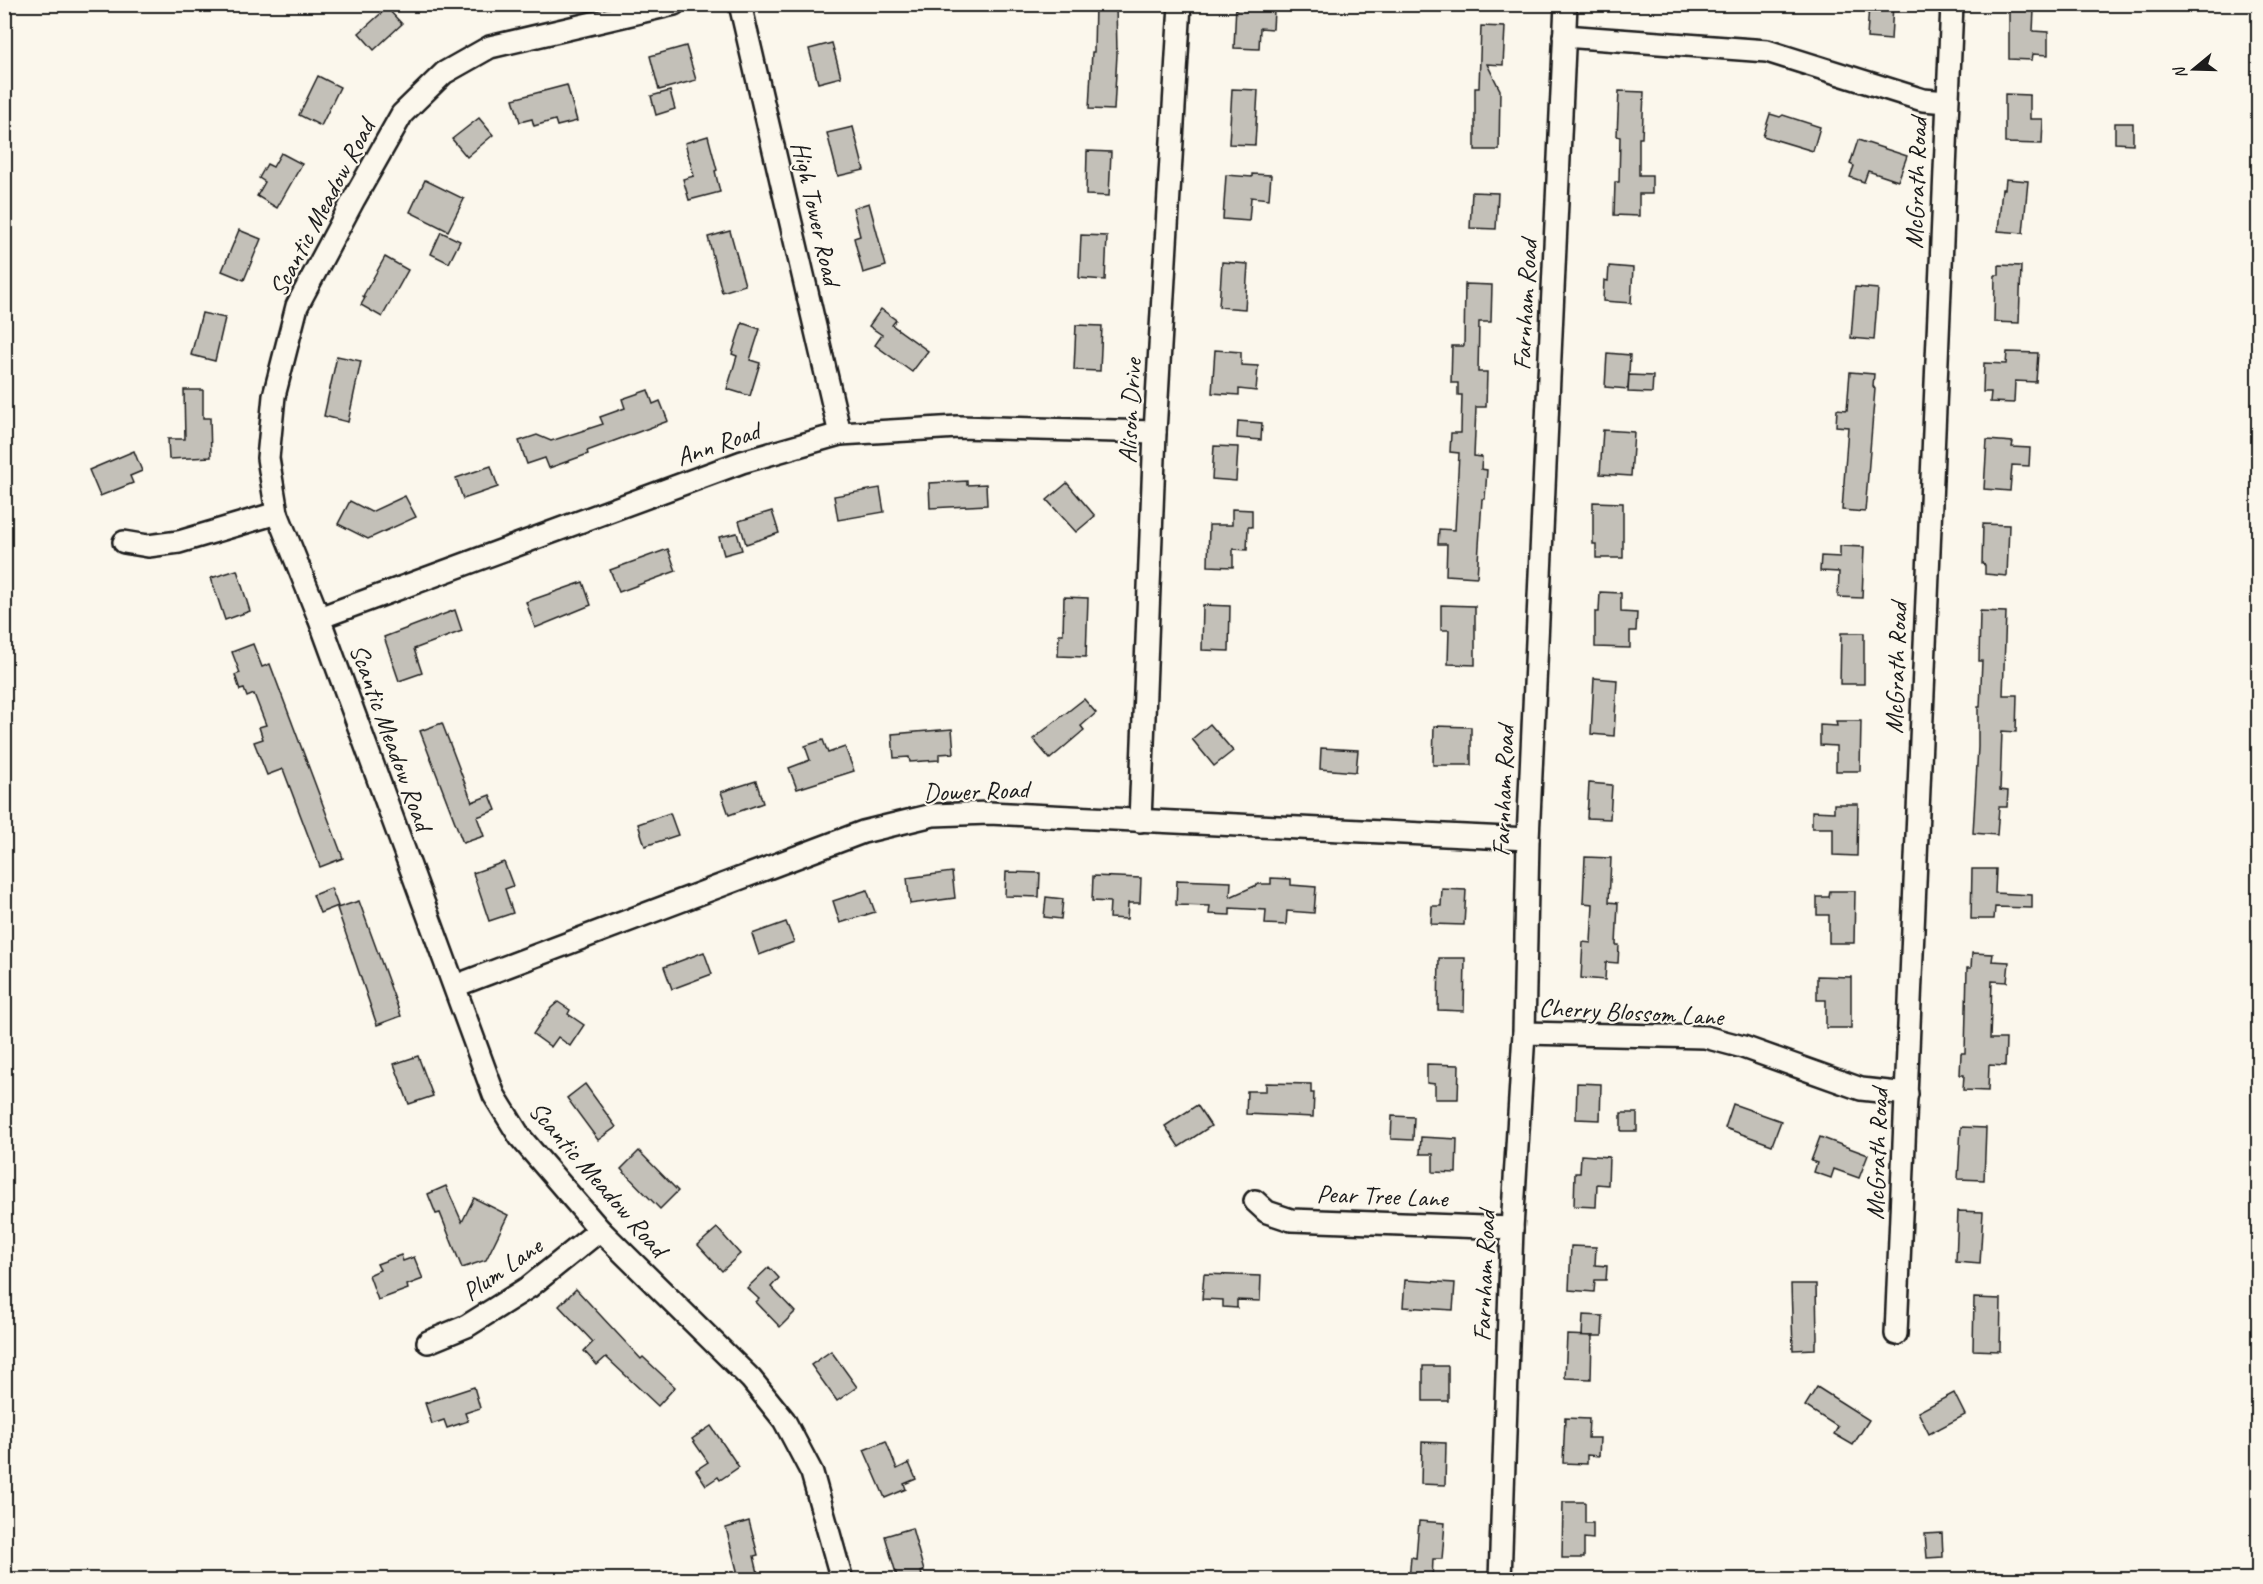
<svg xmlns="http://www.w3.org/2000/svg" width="2263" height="1584" viewBox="0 0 2263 1584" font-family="Caveat,sans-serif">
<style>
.building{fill:#c3c0b8;stroke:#1c1c1c;stroke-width:1.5}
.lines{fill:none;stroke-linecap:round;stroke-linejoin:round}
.minor-casing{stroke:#1c1c1c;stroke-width:26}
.minor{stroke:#fbf7ec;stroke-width:21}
.labels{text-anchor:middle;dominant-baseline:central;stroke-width:4.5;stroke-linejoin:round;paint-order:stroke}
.street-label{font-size:26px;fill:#1c1c1c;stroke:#fbf7ec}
</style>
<rect width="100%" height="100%" fill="#fbf7ec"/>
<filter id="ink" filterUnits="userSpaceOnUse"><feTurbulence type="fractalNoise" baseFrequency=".0167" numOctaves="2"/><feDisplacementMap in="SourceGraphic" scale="12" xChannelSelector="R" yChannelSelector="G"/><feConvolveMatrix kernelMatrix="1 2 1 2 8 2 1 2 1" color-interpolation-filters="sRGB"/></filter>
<g filter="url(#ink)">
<g class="building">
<polygon points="1095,4 1116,4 1117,54 1114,110 1089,109 1092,52 1094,52"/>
<polygon points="1236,4 1269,4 1269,9 1274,10 1273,29 1260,28 1259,49 1234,48"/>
<polygon points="1869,4 1893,4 1891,40 1867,38"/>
<polygon points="387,8 402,24 374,50 359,33"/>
<polygon points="2009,9 2034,10 2033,31 2048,32 2048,55 2033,54 2032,60 2009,59"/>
<polygon points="1481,26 1505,27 1503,65 1487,64 1500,90 1499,150 1475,150 1475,88 1479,88"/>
<polygon points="832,43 841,77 818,83 809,49"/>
<polygon points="686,46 696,80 659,90 650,56"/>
<polygon points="318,76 340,87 321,126 299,115"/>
<polygon points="567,85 577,121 557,126 555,120 534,126 532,119 520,122 513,99"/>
<polygon points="1232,89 1258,90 1255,145 1229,144"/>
<polygon points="670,91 675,109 656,115 651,96"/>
<polygon points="1619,91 1644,92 1642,138 1639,138 1639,175 1652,175 1652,194 1639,194 1639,216 1614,215 1615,182 1619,182 1620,137 1617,136"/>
<polygon points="2005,94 2030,95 2030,119 2043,119 2042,144 2005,143"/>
<polygon points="1770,114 1780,117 1783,115 1820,127 1813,151 1763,136"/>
<polygon points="479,118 493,135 467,157 452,139"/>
<polygon points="2115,123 2133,123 2133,144 2115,143"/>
<polygon points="853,127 864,170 838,176 827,133"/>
<polygon points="708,136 717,170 715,171 720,192 689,200 683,179 694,176 685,143"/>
<polygon points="1858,140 1907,156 1898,181 1868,171 1864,182 1850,177 1854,166 1850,164"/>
<polygon points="1087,151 1111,152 1109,196 1086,195"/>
<polygon points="281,153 302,164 277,208 257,196 265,182 259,178 267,164 273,167"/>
<polygon points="1252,174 1271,175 1269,199 1251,197 1249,221 1223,219 1226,175 1252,177"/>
<polygon points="2006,179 2028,181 2023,233 1998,231 2002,189 2005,189"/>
<polygon points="425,180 464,199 448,231 410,212"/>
<polygon points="1472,192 1498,193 1496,229 1470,228"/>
<polygon points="869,203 886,266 863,273 854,238 860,236 853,208"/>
<polygon points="239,230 261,239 244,280 222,271"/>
<polygon points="730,231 745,285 722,292 708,237"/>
<polygon points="441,232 460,241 449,263 431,254"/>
<polygon points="1081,235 1107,236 1105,280 1079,278"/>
<polygon points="385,257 408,270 382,317 361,305 365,298 363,296"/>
<polygon points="1222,262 1248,264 1245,309 1219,307"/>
<polygon points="1999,265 2021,266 2019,323 1994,322 1995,275 1999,275"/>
<polygon points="1609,266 1633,268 1631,303 1603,301 1604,280 1608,281"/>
<polygon points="1465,284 1492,285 1491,322 1479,322 1478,372 1487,372 1486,407 1476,407 1474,456 1482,457 1481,469 1487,470 1485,499 1482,499 1477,577 1446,575 1447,544 1438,544 1439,529 1455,530 1459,453 1450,452 1451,433 1461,433 1462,395 1458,395 1458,383 1451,383 1452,346 1464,346"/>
<polygon points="1855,287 1878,289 1874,340 1851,338"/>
<polygon points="881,309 896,320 892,325 928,351 912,372 875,345 882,335 869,326"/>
<polygon points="202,313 225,318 215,361 191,355"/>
<polygon points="742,323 760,329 750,360 760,363 750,396 727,389 737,356 732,354"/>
<polygon points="1076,325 1102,326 1100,371 1074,370"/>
<polygon points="1215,350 1241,352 1241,365 1258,366 1256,391 1239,389 1239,395 1212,393"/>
<polygon points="2007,352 2038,353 2036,382 2015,381 2014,403 1990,402 1991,392 1983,392 1984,363 2006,364"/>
<polygon points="1607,353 1630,355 1628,389 1605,387"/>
<polygon points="337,356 361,361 348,422 324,416"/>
<polygon points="1850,372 1874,374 1873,386 1875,389 1865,512 1842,510 1848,427 1836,426 1837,409 1847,410"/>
<polygon points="1629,375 1653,376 1652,393 1628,392"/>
<polygon points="184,390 203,390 203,418 210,418 211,457 169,459 168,439 185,439"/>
<polygon points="648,390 653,404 660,401 668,421 587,451 588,454 549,468 545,458 527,464 519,441 537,435 551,441 603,424 600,417 625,408 622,399"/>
<polygon points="1238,421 1262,423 1261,440 1237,438"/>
<polygon points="1603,430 1634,432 1631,476 1600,474"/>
<polygon points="1987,440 2013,442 2012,447 2030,448 2029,466 2012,465 2010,491 1984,489"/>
<polygon points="1214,446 1238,447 1236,481 1212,479"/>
<polygon points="134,451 142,471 130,476 133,483 100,496 89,470"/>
<polygon points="491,466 498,487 463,499 456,478"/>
<polygon points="967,481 967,485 986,484 987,505 930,508 929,483"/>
<polygon points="1067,483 1095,516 1076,532 1047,500"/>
<polygon points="880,488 884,512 838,520 834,496"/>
<polygon points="405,496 416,517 368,539 338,524 350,501 371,512"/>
<polygon points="1593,502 1623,503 1623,558 1596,558 1596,544 1593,544"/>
<polygon points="1232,509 1252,510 1252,527 1248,527 1247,550 1233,549 1233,567 1208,566 1209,525 1232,525"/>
<polygon points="772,511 779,533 746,544 739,521"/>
<polygon points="1983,524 2009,525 2007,576 1985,574 1985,565 1982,564"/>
<polygon points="737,533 742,550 724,555 719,537"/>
<polygon points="1840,546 1864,547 1862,598 1838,597 1839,572 1820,571 1821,556 1840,557"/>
<polygon points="668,549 676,571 619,592 610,570"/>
<polygon points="237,570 250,611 225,620 211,578"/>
<polygon points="583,582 591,605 535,628 526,602"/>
<polygon points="1600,592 1621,593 1621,612 1637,613 1636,631 1630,631 1630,648 1595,647 1595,612 1599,612"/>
<polygon points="1064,597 1088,598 1086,657 1058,656 1059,634 1063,634"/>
<polygon points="1203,605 1230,606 1229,651 1202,650"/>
<polygon points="1441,605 1475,606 1475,665 1448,664 1449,630 1441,630"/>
<polygon points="455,610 462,631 414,649 422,673 399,681 384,637"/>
<polygon points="1980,611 2006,612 2003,695 2017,695 2016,732 2002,731 2000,790 2008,791 2007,807 1999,807 1997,835 1973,833 1978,747 1978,707 1980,707 1982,661 1979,661"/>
<polygon points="1841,633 1864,633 1864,684 1840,684"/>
<polygon points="253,644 262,667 270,664 343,858 320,867 283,769 267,775 254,742 263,739 259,727 266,725 254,694 247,697 244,689 240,690 235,675 240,673 232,652"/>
<polygon points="1594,678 1617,680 1614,736 1591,734"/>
<polygon points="1084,699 1096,713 1081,726 1084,730 1050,759 1033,739"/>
<polygon points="1836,721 1861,721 1860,771 1836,771 1836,746 1820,745 1820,725 1837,726"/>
<polygon points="442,723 472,802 490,795 496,810 477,817 484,836 463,843 420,731"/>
<polygon points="1210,724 1233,751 1214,766 1192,739"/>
<polygon points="1434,726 1471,727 1471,765 1433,765"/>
<polygon points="952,729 954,753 939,754 939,760 910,762 909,757 894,758 892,734"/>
<polygon points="823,740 828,753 845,747 854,771 797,789 789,768 810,760 805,746"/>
<polygon points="1321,748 1358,750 1356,772 1320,769"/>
<polygon points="756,781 763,803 729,815 721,792"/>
<polygon points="1589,783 1612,785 1610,819 1587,818"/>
<polygon points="1834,804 1858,804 1857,856 1833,855 1833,828 1812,828 1812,811 1834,812"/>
<polygon points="670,813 678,835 645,846 638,824"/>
<polygon points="1585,857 1611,858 1609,902 1618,903 1616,945 1619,945 1618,963 1606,962 1605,980 1581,978 1583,942 1591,943 1593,904 1583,903"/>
<polygon points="504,862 513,886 505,889 513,913 489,921 473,873"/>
<polygon points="1972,869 1996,869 1995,893 2032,895 2032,908 1995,907 1994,919 1971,919"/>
<polygon points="952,872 955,898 910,904 907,878"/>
<polygon points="1006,872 1040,873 1039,897 1005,896"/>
<polygon points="1093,876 1141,878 1140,903 1128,903 1127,919 1109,918 1110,902 1092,901"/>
<polygon points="1271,878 1291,879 1291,885 1316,887 1314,913 1287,911 1286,925 1265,924 1266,910 1230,908 1230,915 1209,914 1210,906 1176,905 1177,880 1231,882 1230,897 1259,884 1271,884"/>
<polygon points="331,888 338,906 320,913 313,895"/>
<polygon points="1442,889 1466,890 1464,925 1431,924 1432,906 1441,906"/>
<polygon points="867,890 875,912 840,923 833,901"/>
<polygon points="1830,891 1855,891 1854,943 1829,943 1829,915 1817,915 1817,897 1829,897"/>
<polygon points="1046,897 1063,899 1061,919 1044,917"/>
<polygon points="359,901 401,1016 377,1025 337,908"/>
<polygon points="786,922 794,942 759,955 752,934"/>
<polygon points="704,952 712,974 672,989 664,967"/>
<polygon points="1972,953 1993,954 1992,961 2009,962 2007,982 1992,981 1990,1039 2006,1039 2005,1066 1989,1065 1988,1091 1963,1090 1964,1075 1960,1075 1961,1053 1965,1053 1967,968 1971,968"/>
<polygon points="1439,958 1465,958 1464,1011 1438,1010"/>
<polygon points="1817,976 1851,977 1851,1028 1826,1028 1826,1000 1817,1000"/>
<polygon points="558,1002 570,1010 568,1014 584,1025 570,1046 558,1037 551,1047 533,1034 551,1008"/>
<polygon points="418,1056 433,1096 409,1104 394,1064"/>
<polygon points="1427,1064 1459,1065 1458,1099 1435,1099 1435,1084 1427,1083"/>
<polygon points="1266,1083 1311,1084 1311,1093 1314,1093 1313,1117 1246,1114 1247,1091 1266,1091"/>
<polygon points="1577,1083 1601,1084 1600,1120 1576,1119"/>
<polygon points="585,1084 616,1127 598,1140 567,1098"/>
<polygon points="1733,1104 1781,1121 1772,1145 1725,1128"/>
<polygon points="1197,1105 1211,1126 1179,1147 1165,1126"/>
<rect x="1621" y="1113" width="16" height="18"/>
<polygon points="1392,1116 1414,1117 1413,1140 1391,1139"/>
<polygon points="1961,1127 1986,1128 1984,1180 1958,1179"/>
<polygon points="1421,1137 1457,1139 1456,1173 1433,1172 1433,1154 1420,1154"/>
<polygon points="1820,1137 1868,1155 1859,1178 1834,1169 1831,1178 1814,1172 1817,1163 1811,1161"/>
<polygon points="639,1151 678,1191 660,1209 621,1169"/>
<polygon points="1581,1155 1609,1157 1608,1185 1597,1184 1596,1207 1574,1206 1575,1173 1580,1173"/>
<polygon points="446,1186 462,1222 474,1198 508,1215 486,1260 462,1268 440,1213 436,1214 428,1194"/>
<polygon points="1958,1211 1983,1212 1980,1264 1956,1262"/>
<polygon points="717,1228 740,1254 722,1271 698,1245"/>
<polygon points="1571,1246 1596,1247 1595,1265 1607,1266 1606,1280 1595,1280 1594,1292 1569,1290"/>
<polygon points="401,1255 403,1261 414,1257 423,1279 407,1285 408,1289 378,1300 369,1275 380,1270 377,1264"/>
<polygon points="769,1267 779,1278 771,1287 795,1312 780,1327 756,1302 759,1299 747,1288"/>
<polygon points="1204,1274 1261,1276 1260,1301 1237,1300 1237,1308 1223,1307 1223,1300 1202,1299"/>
<polygon points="1405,1280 1455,1283 1453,1310 1403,1307"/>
<polygon points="1791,1284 1816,1284 1817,1339 1815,1342 1815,1349 1793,1350"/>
<polygon points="576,1289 641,1359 643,1357 675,1387 658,1406 606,1357 597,1365 584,1351 593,1342 559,1306"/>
<polygon points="1974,1298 2001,1299 2000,1351 1973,1350"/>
<polygon points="1583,1315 1603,1316 1602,1336 1582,1336"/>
<polygon points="1567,1335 1592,1336 1591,1379 1565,1378"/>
<polygon points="831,1351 857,1387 837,1401 811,1365"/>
<rect x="1423" y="1366" width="25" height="35"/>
<polygon points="474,1387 480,1408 465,1413 468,1421 447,1428 444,1420 432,1424 425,1403"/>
<polygon points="1817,1387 1869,1420 1853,1445 1834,1434 1838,1427 1805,1406"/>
<polygon points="1954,1393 1965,1415 1929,1434 1918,1412"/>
<polygon points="1565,1418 1589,1419 1588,1438 1600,1438 1599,1456 1587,1455 1587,1464 1563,1463"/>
<polygon points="711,1426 739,1467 720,1480 718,1477 706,1485 696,1470 708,1462 692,1439"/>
<polygon points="886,1441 897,1469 909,1463 916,1479 904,1484 906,1489 885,1498 864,1450"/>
<polygon points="1422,1442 1446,1443 1445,1485 1421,1484"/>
<polygon points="1563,1502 1585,1502 1585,1523 1593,1523 1593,1539 1584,1538 1584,1558 1562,1558"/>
<polygon points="749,1521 758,1555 754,1556 758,1573 739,1578 726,1528"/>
<polygon points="1419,1521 1445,1523 1442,1559 1433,1559 1432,1580 1409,1580 1411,1557 1416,1558"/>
<polygon points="912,1528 924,1571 921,1572 923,1580 898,1580 885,1536"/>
<polygon points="1942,1533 1943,1557 1927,1558 1925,1534"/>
</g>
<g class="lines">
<defs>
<g id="minor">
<polyline points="674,4 490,47 444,73 402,114 354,199 297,306 274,396 268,458 277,513 319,618 494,1095 520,1137 600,1230 751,1379 784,1420 812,1473 842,1580"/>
<polyline points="740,4 840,434"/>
<polyline points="1564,36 1767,51 1923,100 1947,102"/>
<polyline points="124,542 148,546 179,542 277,513"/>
<polyline points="319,618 742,462 840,434 958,427 1155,432"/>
<polyline points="1140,821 1155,432 1180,4"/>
<polyline points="455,986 863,832 933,815 989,813 1528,839"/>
<polyline points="1524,1033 1705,1037 1743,1047 1861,1089 1907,1094"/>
<polyline points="1255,1201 1267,1212 1291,1220 1512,1228"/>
<polyline points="1896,1334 1952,4"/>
<polyline points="428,1342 467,1326 529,1287 600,1230"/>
<polyline points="1500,1580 1512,1228 1524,1033 1528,839 1566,4"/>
</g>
</defs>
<use href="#minor" class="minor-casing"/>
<use href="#minor" class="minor"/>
</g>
</g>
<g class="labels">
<g class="street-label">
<text transform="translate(1916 183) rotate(-88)">McGrath Road</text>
<text transform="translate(322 208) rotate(-62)">Scantic Meadow Road</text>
<text transform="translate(816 213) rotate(77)">High Tower Road</text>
<text transform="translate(1525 305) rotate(-87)">Farnham Road</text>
<text transform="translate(1130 411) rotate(-87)">Alison Drive</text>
<text transform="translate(718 444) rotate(-19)">Ann Road</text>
<text transform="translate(1896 668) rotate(-88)">McGrath Road</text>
<text transform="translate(391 737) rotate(70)">Scantic Meadow Road</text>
<text transform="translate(976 791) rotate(-2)">Dower Road</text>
<text transform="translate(1503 791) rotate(-88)">Farnham Road</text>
<text transform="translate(1631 1012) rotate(3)">Cherry Blossom Lane</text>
<text transform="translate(1877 1154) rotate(-88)">McGrath Road</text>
<text transform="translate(598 1179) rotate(49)">Scantic Meadow Road</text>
<text transform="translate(1382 1196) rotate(2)">Pear Tree Lane</text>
<text transform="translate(502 1269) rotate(-35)">Plum Lane</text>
<text transform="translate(1484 1276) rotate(-88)">Farnham Road</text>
</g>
</g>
<rect width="2263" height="1584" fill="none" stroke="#fbf7ec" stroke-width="24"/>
<rect x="12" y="12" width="2239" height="1560" fill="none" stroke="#1c1c1c" stroke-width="2" filter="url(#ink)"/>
<g transform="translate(2194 69) rotate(251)" stroke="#fbf7ec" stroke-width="4.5" paint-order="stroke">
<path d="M0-4.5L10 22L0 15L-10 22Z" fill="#1c1c1c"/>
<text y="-9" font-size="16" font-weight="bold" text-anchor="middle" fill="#1c1c1c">N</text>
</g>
</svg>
